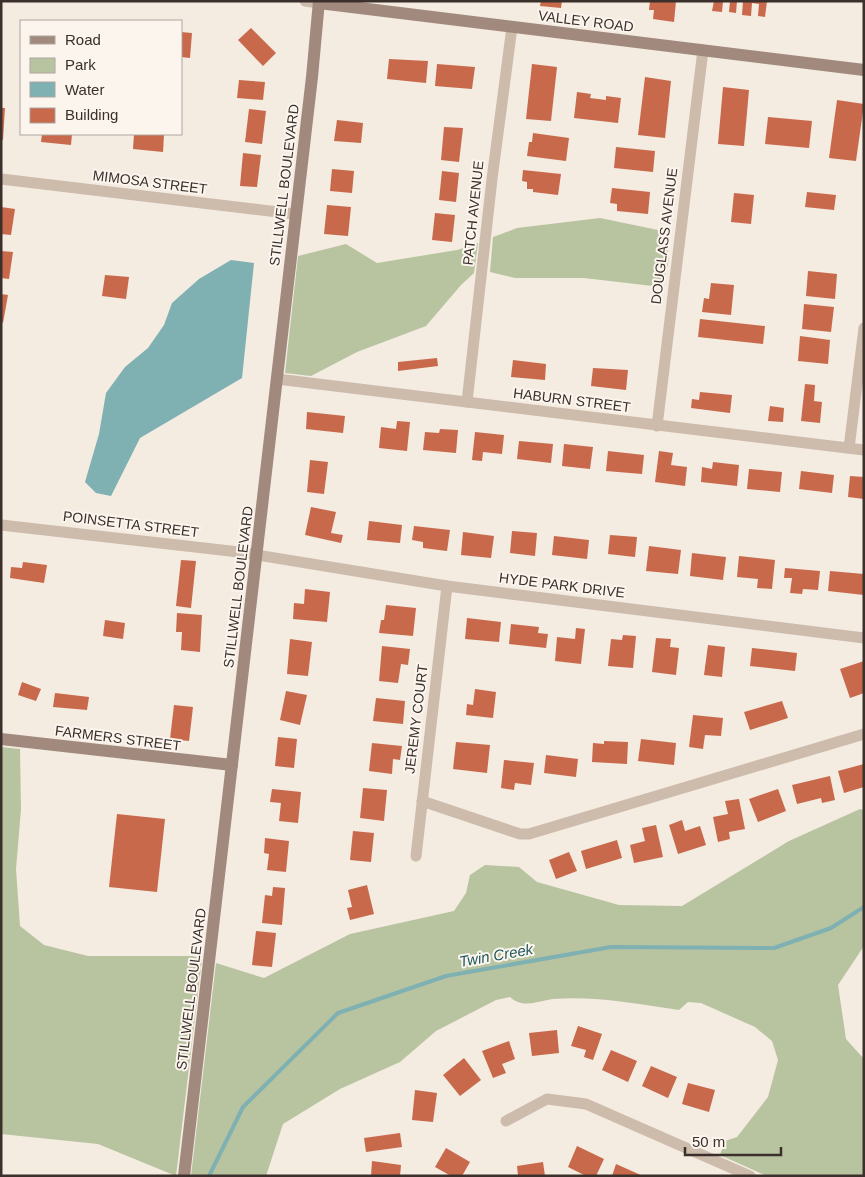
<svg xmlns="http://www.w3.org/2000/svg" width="865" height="1177" viewBox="0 0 865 1177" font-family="Helvetica,sans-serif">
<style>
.green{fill:#b8c4a0}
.water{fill:#7fb0b2}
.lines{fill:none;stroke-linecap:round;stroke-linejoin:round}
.stream{stroke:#7fb0b2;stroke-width:4}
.building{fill:#c8694b}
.street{stroke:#cdbbac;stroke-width:11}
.secondary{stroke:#a18a7d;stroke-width:12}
.labels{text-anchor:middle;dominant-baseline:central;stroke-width:4;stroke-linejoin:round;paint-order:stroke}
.street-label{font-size:14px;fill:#3b302b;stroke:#fbf5ee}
.water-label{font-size:15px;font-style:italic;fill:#1f5a5e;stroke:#fbf5ee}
</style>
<rect width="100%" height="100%" fill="#f4ebe1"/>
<g class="green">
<path d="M600,218L658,230C673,256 670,260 661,287L584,278H515L490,272L493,237L517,228Z"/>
<polygon points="478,243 474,273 461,285 426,326 357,352 311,376 285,373 298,256 346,244 377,263 457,250"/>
<polygon points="1,747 20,749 21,809 16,869 20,926 44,945 88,956 193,956 202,959 176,1176 98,1144 1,1134"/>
<path d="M860,809L864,810V946L838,985L846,1039L864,1059V1176H767L720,1155L725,1141L737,1137L768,1097L778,1060L772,1041L755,1027L701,1003L688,1002L679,1010C638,1004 595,996 553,999C538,1001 523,1009 510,997L496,1000L436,1031L400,1062L340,1089L283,1124L266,1176H191L216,963L264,978L350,934L454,911L466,893L470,875L485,865L519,867L537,882L619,905L682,906L789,841Z"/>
</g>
<polygon class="water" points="231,260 254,263 242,378 140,438 111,496 96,493 85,482 99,434 106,393 125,367 148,348 164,325 172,303 199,279"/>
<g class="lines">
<polyline class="stream" points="209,1176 243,1107 338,1013 446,976 611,947 774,948 831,928 864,907"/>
</g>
<g class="building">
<polygon points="541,1 562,1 561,8 540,6"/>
<polygon points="650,1 676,1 674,22 653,19 654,10 649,10"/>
<polygon points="714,1 723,1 722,12 712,11"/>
<polygon points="730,1 737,1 736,13 729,12"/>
<polygon points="743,1 767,1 765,17 758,16 759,4 752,3 751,16 742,15"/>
<polygon points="251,28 276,53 263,66 238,40"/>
<polygon points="181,32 192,33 190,58 181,57"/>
<polygon points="389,59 428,61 426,83 387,79"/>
<polygon points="437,64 475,67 472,89 435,86"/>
<polygon points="532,64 557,67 551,121 526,119"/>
<polygon points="645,77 671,81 665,138 638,135"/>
<polygon points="239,80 265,82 263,100 237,98"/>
<polygon points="723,87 749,90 744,146 718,144"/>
<polygon points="577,92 591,94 590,98 606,100 606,96 621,98 618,123 574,118"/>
<polygon points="837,100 864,104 856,161 829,158"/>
<polygon points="1,108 5,108 3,140 1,140"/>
<polygon points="249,109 266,111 262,144 245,142"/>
<polygon points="768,117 812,121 809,148 765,144"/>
<polygon points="337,120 363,123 361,143 334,141"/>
<polygon points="444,127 463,128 459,162 441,160"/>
<polygon points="533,133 569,138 566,161 527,156 529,142 532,142"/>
<polygon points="42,134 72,134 71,145 41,142"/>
<polygon points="134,134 164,135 163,152 133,149"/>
<polygon points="616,147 655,151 653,172 614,168"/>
<polygon points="243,153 261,155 257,187 240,186"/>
<polygon points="332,169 354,171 352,193 330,191"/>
<polygon points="523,170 561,174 558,195 533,192 533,189 527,189 527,182 522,181"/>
<polygon points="442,171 459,173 456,202 439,200"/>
<polygon points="612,188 650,192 648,214 617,211 617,204 610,203"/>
<polygon points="807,192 836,195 834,210 805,207"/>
<polygon points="734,193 754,195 751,224 731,222"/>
<polygon points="327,205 351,207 348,236 324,234"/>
<polygon points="1,207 15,209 11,235 1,234"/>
<polygon points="435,213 455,215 452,242 432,240"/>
<polygon points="1,251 13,252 9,279 1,278"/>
<polygon points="808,271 837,274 835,299 806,296"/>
<polygon points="105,275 129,277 126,299 102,296"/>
<polygon points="711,283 734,285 731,315 702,312 704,298 709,299"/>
<polygon points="1,294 8,295 3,323 1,322"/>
<polygon points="804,304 834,307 831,332 802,329"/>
<polygon points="700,319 765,326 763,344 698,337"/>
<polygon points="800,336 830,340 828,364 798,361"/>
<polygon points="437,358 438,366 398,371 398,362"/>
<polygon points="513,360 546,364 545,380 511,377"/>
<polygon points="593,368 628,370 626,390 591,386"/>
<polygon points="805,384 815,385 814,401 822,402 820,423 801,421"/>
<polygon points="700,392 732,395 730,413 691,408 692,399 699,400"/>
<polygon points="770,406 784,408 783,422 768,421"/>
<polygon points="307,412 345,416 343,433 306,429"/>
<polygon points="397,421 410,422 407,451 379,448 381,427 396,429"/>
<polygon points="440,429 458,430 456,453 423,450 425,432 439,433"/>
<polygon points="475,432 504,435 502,454 483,452 482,461 472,460"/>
<polygon points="519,441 553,444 551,463 517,459"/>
<polygon points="564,444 593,447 590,469 562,466"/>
<polygon points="608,451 644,455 642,474 606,471"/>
<polygon points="659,451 673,453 671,465 687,467 685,486 655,482"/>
<polygon points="310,460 328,462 324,494 307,492"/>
<polygon points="713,462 739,465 737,486 701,482 702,467 712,469"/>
<polygon points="749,469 782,472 780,492 747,489"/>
<polygon points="801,471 834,475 832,493 799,489"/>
<polygon points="850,476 864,477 864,499 848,497"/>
<polygon points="311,507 336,512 331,533 343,535 341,543 305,535"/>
<polygon points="369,521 402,525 400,543 367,540"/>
<polygon points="414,526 450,530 447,551 423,548 423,542 412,540"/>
<polygon points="512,531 537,533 535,556 510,553"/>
<polygon points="463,532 494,536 491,558 461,555"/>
<polygon points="610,535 637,537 635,557 608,554"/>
<polygon points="554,536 589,540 587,559 552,555"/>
<polygon points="649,546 681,550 678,574 646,571"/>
<polygon points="692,553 726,557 723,580 690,576"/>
<polygon points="739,556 775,560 772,589 757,588 758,579 737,577"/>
<polygon points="181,560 196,561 191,608 176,606"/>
<polygon points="23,562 47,565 44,583 10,578 11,567 22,568"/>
<polygon points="785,568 820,571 818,590 803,589 802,594 790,593 792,578 784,578"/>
<polygon points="830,571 864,574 864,595 828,591"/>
<polygon points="305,589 330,592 327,622 293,619 294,603 304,604"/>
<polygon points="386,605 416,608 413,636 379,633 381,620 384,620"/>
<polygon points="177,613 202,615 200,652 181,650 182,632 176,632"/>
<polygon points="467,618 501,622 499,642 465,639"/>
<polygon points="105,620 125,623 123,639 103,636"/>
<polygon points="511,624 539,627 538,633 548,634 546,648 509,644"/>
<polygon points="576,628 585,629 581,664 555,661 557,637 575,639"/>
<polygon points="623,635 636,636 633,668 608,666 611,639 622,640"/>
<polygon points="656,638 671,639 670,647 679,648 676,675 652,672"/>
<polygon points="290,639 312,642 308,676 287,674"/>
<polygon points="708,645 725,647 722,677 704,675"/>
<polygon points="382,646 410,649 408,665 401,664 398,683 379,681"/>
<polygon points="752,648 797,653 795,671 750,666"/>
<polygon points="864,661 864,693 850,698 840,669"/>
<polygon points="22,682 41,689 36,701 18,695"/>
<polygon points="475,689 496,692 493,718 466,715 467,704 473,705"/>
<polygon points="286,691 307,695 300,725 280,720"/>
<polygon points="55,693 89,697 87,710 53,707"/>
<polygon points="376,698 405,701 403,724 373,721"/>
<polygon points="782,701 788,718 750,730 744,712"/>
<polygon points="174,705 193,707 189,741 170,739"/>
<polygon points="693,715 723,718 721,736 705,735 703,749 689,747"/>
<polygon points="278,737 297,739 294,768 275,766"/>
<polygon points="641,739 676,743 674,765 638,761"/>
<polygon points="604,741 628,742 627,764 592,762 593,743 604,744"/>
<polygon points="456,742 490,745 487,773 453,769"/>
<polygon points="372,743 402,746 400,760 393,759 392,774 369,771"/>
<polygon points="546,755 578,759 576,777 544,773"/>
<polygon points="504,760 534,763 531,785 515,783 514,790 501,788"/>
<polygon points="864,764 864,787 844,793 838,771"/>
<polygon points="830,776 835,800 822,803 821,798 797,804 792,785"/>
<polygon points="363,788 387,790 384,821 360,818"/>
<polygon points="272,789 301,792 298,823 279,821 281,803 270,802"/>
<polygon points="778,789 786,811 758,822 749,799"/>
<polygon points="739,799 745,829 729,832 730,839 718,842 713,817 728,814 725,801"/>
<polygon points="117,814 165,819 157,892 109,887"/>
<polygon points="682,820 685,831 700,826 706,845 678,854 669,825"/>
<polygon points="656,825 663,857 634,863 630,845 645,841 642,828"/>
<polygon points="353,831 374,833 371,862 350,860"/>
<polygon points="265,838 289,841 286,872 267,870 269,854 264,853"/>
<polygon points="617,840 622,858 586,869 581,851"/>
<polygon points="569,852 577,871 556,879 549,860"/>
<polygon points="367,885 374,914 350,920 347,908 352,907 348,890"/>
<polygon points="273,887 285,888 282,925 262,923 265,895 272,896"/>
<polygon points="256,931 276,933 272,967 252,965"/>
<polygon points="578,1026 602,1034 593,1060 584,1057 586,1050 571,1046"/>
<polygon points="557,1030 559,1053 532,1056 529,1033"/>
<polygon points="509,1041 515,1059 502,1064 506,1073 493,1078 482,1051"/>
<polygon points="611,1050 637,1061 628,1082 602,1070"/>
<polygon points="464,1058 481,1080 460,1096 443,1075"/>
<polygon points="651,1066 677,1077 668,1098 642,1086"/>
<polygon points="688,1083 715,1090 709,1112 682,1104"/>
<polygon points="415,1090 437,1093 433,1122 412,1120"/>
<polygon points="400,1133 402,1147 366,1152 364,1138"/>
<polygon points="577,1146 604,1159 596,1176 586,1176 568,1167"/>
<polygon points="446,1148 470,1162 462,1176 451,1176 435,1167"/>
<polygon points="372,1161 401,1165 400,1176 371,1176"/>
<polygon points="543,1162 545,1176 518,1176 517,1166"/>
<polygon points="616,1164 643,1176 612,1176"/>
</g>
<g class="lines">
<g class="street">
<polyline points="305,1 319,3"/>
<polyline points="1,179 295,214"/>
<polyline points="277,379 864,450"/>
<polyline points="467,402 492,179 512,27"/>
<polyline points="657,426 703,50"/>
<polyline points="849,448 864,328"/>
<polyline points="1,525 239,552 447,586 864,638"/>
<polyline points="422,801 520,834 529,834 864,734"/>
<polyline points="416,856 447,586"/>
<polyline points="506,1121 547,1099 586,1104 750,1176"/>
</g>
<g class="secondary">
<polyline points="319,3 864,70"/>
<polyline points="1,739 232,765"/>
<polyline points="184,1176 312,77 319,1"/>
</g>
</g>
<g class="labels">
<g class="street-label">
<text transform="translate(586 21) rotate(7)">VALLEY ROAD</text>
<text transform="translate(150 182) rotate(7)">MIMOSA STREET</text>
<text transform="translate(284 185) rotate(-83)">STILLWELL BOULEVARD</text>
<text transform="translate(473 213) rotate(-84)">PATCH AVENUE</text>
<text transform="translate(664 236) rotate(-83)">DOUGLASS AVENUE</text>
<text transform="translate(572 400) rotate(7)">HABURN STREET</text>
<text transform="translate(131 524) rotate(7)">POINSETTA STREET</text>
<text transform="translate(562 585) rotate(7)">HYDE PARK DRIVE</text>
<text transform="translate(238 587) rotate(-83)">STILLWELL BOULEVARD</text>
<text transform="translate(416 719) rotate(-83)">JEREMY COURT</text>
<text transform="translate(118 738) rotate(7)">FARMERS STREET</text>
<text transform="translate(191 989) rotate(-83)">STILLWELL BOULEVARD</text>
</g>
<g class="water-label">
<text transform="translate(496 955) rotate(-10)">Twin Creek</text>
</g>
</g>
<rect width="865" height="1177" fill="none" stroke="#3b302b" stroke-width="5"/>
<rect x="20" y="20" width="162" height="115" fill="#fbf5ee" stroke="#aea6a0"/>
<rect x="30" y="36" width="25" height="8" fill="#a18a7d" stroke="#aea6a0"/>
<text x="65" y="45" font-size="15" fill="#3b302b">Road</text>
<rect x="30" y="58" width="25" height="15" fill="#b8c4a0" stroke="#aea6a0"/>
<text x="65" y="70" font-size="15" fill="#3b302b">Park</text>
<rect x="30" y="82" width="25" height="15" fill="#7fb0b2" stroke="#aea6a0"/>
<text x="65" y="95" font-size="15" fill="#3b302b">Water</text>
<rect x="30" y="108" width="25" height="15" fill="#c8694b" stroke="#aea6a0"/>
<text x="65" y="120" font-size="15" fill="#3b302b">Building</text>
<path d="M685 1147v8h96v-8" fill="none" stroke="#3b302b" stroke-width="2.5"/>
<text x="692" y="1147" font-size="15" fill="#3b302b" stroke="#fbf5ee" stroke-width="4" paint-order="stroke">50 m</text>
</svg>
